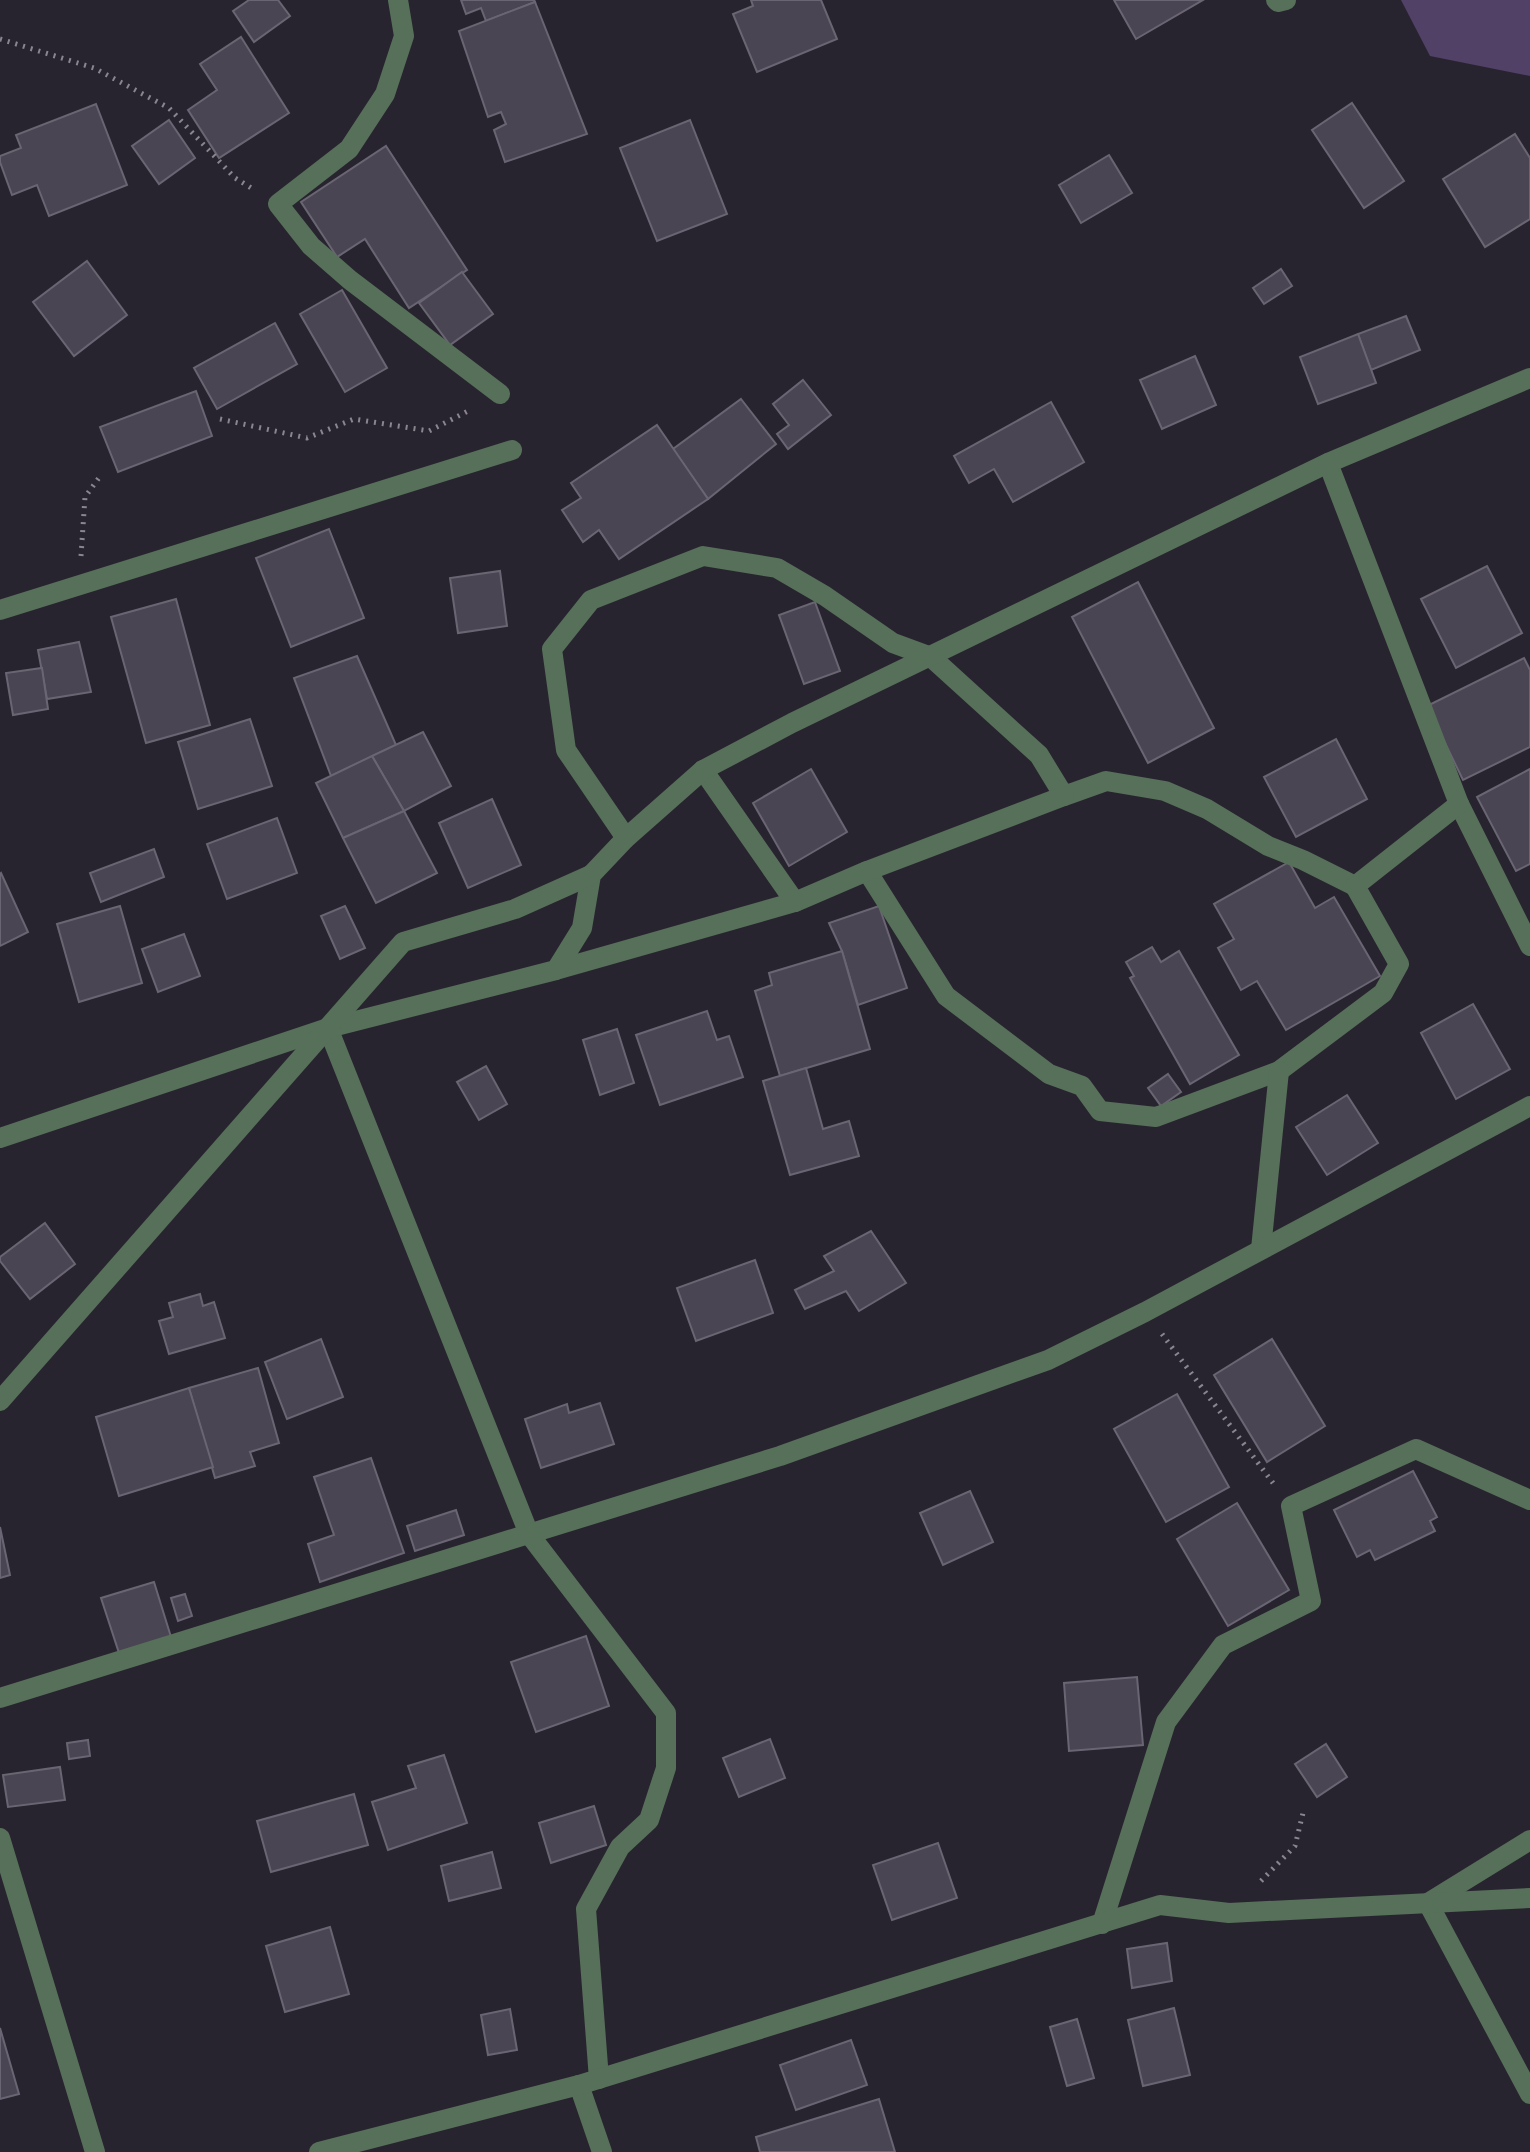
<svg xmlns="http://www.w3.org/2000/svg" width="1530" height="2152" viewBox="0 0 1530 2152" font-family="'Roboto Condensed',sans-serif">
<style>
.green{fill:#514167}
.building{fill:#4a4552;stroke:#6a6572;stroke-width:2}
.lines{fill:none;stroke-linecap:round;stroke-linejoin:round}
.path{stroke:#8a8690;stroke-width:5;stroke-dasharray:2 6;stroke-linecap:butt}
.minor{stroke:#57705a;stroke-width:20}
</style>
<rect width="100%" height="100%" fill="#28242f"/>
<polygon class="green" points="1401,0 1530,0 1530,76 1430,56"/>
<g class="building">
<polygon points="249,0 278,0 290,16 254,42 233,11"/>
<polygon points="461,0 534,0 535,2 486,21 481,8 466,14"/>
<polygon points="751,0 821,0 837,39 757,72 733,14 753,6"/>
<polygon points="1114,0 1203,0 1136,39"/>
<polygon points="535,2 587,134 505,162 494,130 506,124 501,112 488,117 459,31"/>
<polygon points="241,37 289,113 219,158 188,110 217,90 200,64"/>
<polygon points="1352,103 1404,181 1364,208 1312,130"/>
<polygon points="96,104 127,185 49,216 37,185 12,195 0,162 0,156 21,148 16,135"/>
<polygon points="169,120 195,158 159,184 132,146"/>
<polygon points="690,120 727,214 657,241 620,148"/>
<polygon points="1515,134 1530,158 1530,219 1485,247 1443,179"/>
<polygon points="386,146 467,270 409,308 365,239 337,257 301,202"/>
<polygon points="1109,155 1132,193 1081,223 1059,185"/>
<polygon points="87,261 127,315 74,356 33,302"/>
<polygon points="1281,269 1292,286 1264,304 1253,288"/>
<polygon points="462,272 493,314 450,345 419,303"/>
<polygon points="342,290 387,368 345,392 300,314"/>
<polygon points="1406,316 1420,350 1371,370 1358,334"/>
<polygon points="275,323 297,364 217,409 194,368"/>
<polygon points="1358,334 1376,383 1318,404 1300,357"/>
<polygon points="1195,356 1216,405 1162,429 1140,380"/>
<polygon points="803,380 831,415 788,449 777,434 789,425 773,404"/>
<polygon points="196,391 212,436 118,472 100,427"/>
<polygon points="741,399 776,444 708,499 673,449"/>
<polygon points="1051,402 1084,462 1013,502 994,469 969,483 954,456"/>
<polygon points="657,425 708,499 619,559 599,530 583,542 562,510 581,498 571,483"/>
<polygon points="329,529 364,618 291,647 256,558"/>
<polygon points="1487,566 1522,633 1456,668 1421,599"/>
<polygon points="500,571 507,626 458,633 450,578"/>
<polygon points="1138,582 1214,728 1148,763 1072,617"/>
<polygon points="176,599 210,725 146,743 111,617"/>
<polygon points="815,602 840,671 804,684 779,615"/>
<polygon points="79,642 91,692 47,699 38,650"/>
<polygon points="357,656 396,745 331,776 294,678"/>
<polygon points="1524,658 1530,670 1530,747 1463,780 1427,706"/>
<polygon points="42,668 48,709 13,715 6,673"/>
<polygon points="250,719 272,786 198,809 178,742"/>
<polygon points="423,732 451,786 404,811 372,756"/>
<polygon points="1336,739 1367,799 1296,837 1264,777"/>
<polygon points="372,756 404,811 343,838 316,783"/>
<polygon points="811,769 847,832 789,866 753,803"/>
<polygon points="1530,769 1530,864 1516,871 1477,797"/>
<polygon points="492,799 521,865 468,888 439,823"/>
<polygon points="404,811 437,873 376,903 343,838"/>
<polygon points="277,818 297,873 227,899 207,844"/>
<polygon points="154,849 164,877 101,902 90,873"/>
<polygon points="1289,862 1315,908 1334,897 1380,976 1286,1030 1257,981 1241,990 1218,948 1234,939 1214,904"/>
<polygon points="1,873 28,932 0,946 0,874"/>
<polygon points="120,906 142,983 79,1002 57,924"/>
<polygon points="345,906 365,948 340,959 321,916"/>
<polygon points="879,906 907,988 858,1005 842,951 829,923"/>
<polygon points="184,934 200,976 158,992 142,949"/>
<polygon points="1152,947 1161,962 1179,951 1239,1055 1190,1084 1130,978 1134,976 1126,962"/>
<polygon points="842,951 870,1049 780,1076 755,991 772,985 769,973"/>
<polygon points="1473,1004 1510,1069 1456,1099 1421,1033"/>
<polygon points="707,1011 717,1040 729,1036 743,1077 660,1105 636,1035"/>
<polygon points="617,1029 634,1083 600,1095 583,1040"/>
<polygon points="486,1066 507,1104 479,1120 457,1082"/>
<polygon points="806,1068 823,1129 849,1121 859,1156 790,1175 763,1081"/>
<polygon points="1168,1074 1181,1092 1161,1106 1148,1088"/>
<polygon points="1347,1095 1378,1143 1327,1175 1296,1127"/>
<polygon points="45,1223 75,1264 30,1299 0,1261 0,1257"/>
<polygon points="871,1231 906,1283 859,1311 846,1291 805,1309 795,1290 834,1271 824,1256"/>
<polygon points="755,1260 773,1313 696,1341 677,1288"/>
<polygon points="200,1294 203,1306 214,1302 225,1338 169,1354 159,1321 173,1317 169,1303"/>
<polygon points="321,1339 343,1397 287,1419 265,1362"/>
<polygon points="1272,1339 1325,1426 1267,1462 1214,1375"/>
<polygon points="258,1368 279,1443 250,1452 255,1466 215,1478 189,1388"/>
<polygon points="189,1388 213,1467 119,1496 96,1417"/>
<polygon points="1177,1394 1229,1487 1166,1522 1114,1429"/>
<polygon points="600,1403 614,1444 541,1468 525,1419 567,1404 569,1413"/>
<polygon points="371,1458 404,1553 320,1582 308,1544 334,1535 314,1477"/>
<polygon points="1413,1471 1437,1517 1430,1521 1435,1531 1375,1560 1370,1550 1357,1557 1334,1510"/>
<polygon points="970,1491 993,1542 943,1565 920,1513"/>
<polygon points="1237,1503 1289,1590 1228,1626 1177,1539"/>
<polygon points="456,1510 464,1535 415,1551 407,1526"/>
<polygon points="0,1527 10,1575 0,1578"/>
<polygon points="154,1582 171,1637 119,1653 101,1598"/>
<polygon points="185,1594 192,1616 178,1621 171,1598"/>
<polygon points="586,1636 609,1706 536,1732 511,1662"/>
<polygon points="1137,1677 1143,1745 1069,1751 1064,1683"/>
<polygon points="770,1739 785,1778 739,1797 723,1758"/>
<polygon points="88,1740 90,1756 69,1759 67,1743"/>
<polygon points="1326,1744 1347,1777 1317,1797 1295,1764"/>
<polygon points="444,1755 467,1823 388,1850 372,1802 416,1788 408,1766"/>
<polygon points="60,1767 65,1800 8,1807 3,1775"/>
<polygon points="354,1794 368,1845 271,1872 257,1821"/>
<polygon points="594,1806 606,1845 551,1863 539,1823"/>
<polygon points="938,1843 957,1898 892,1920 873,1865"/>
<polygon points="492,1852 501,1888 449,1901 441,1866"/>
<polygon points="330,1927 349,1994 285,2012 266,1946"/>
<polygon points="1167,1943 1172,1981 1132,1988 1127,1949"/>
<polygon points="1174,2008 1190,2075 1143,2086 1128,2020"/>
<polygon points="510,2009 517,2050 488,2055 481,2015"/>
<polygon points="1077,2019 1094,2078 1067,2086 1050,2027"/>
<polygon points="0,2028 19,2094 0,2099"/>
<polygon points="851,2040 867,2085 796,2110 780,2065"/>
<polygon points="879,2099 895,2152 760,2152 756,2137"/>
</g>
<g class="lines">
<g class="path">
<polyline points="0,39 94,68 169,108 235,178 253,189"/>
<polyline points="220,419 307,438 354,419 429,431 472,409"/>
<polyline points="81,556 85,497 101,475"/>
<polyline points="1162,1334 1273,1483"/>
<polyline points="1261,1881 1295,1846 1303,1813"/>
</g>
<g class="minor">
<polyline points="398,0 404,36 385,94 349,149 278,204 311,246 350,280 500,394"/>
<polyline points="1276,0 1278,2 1286,0"/>
<polyline points="1328,463 1459,804 1530,946"/>
<polyline points="0,610 512,450"/>
<polyline points="626,838 566,750 552,649 591,600 703,556 777,568 825,596 893,643 931,657 1039,755 1064,796 1106,781 1165,791 1207,809 1268,846 1303,860 1355,886 1459,804"/>
<polyline points="867,871 946,996 1049,1074 1082,1086 1100,1111 1156,1117 1279,1071 1383,993 1399,964 1355,886"/>
<polyline points="795,902 867,871 1064,796"/>
<polyline points="556,970 795,902 703,770"/>
<polyline points="328,1028 529,1534 666,1713 666,1768 649,1820 620,1847 586,1909 599,2079"/>
<polyline points="0,1138 328,1028 556,970 582,928 591,875 626,838 703,770 792,723 1328,463 1530,378"/>
<polyline points="1261,1249 1279,1071"/>
<polyline points="0,1401 403,942 515,909 591,875"/>
<polyline points="0,1698 780,1456 1048,1360 1145,1312 1530,1106"/>
<polyline points="0,1838 95,2152"/>
<polyline points="1530,1840 1428,1903 1530,2094"/>
<polyline points="1102,1924 1166,1722 1223,1645 1311,1601 1291,1506 1416,1449 1530,1500"/>
<polyline points="579,2085 602,2152"/>
<polyline points="319,2152 579,2085 1160,1905 1229,1913 1530,1898"/>
</g>
</g>
</svg>
